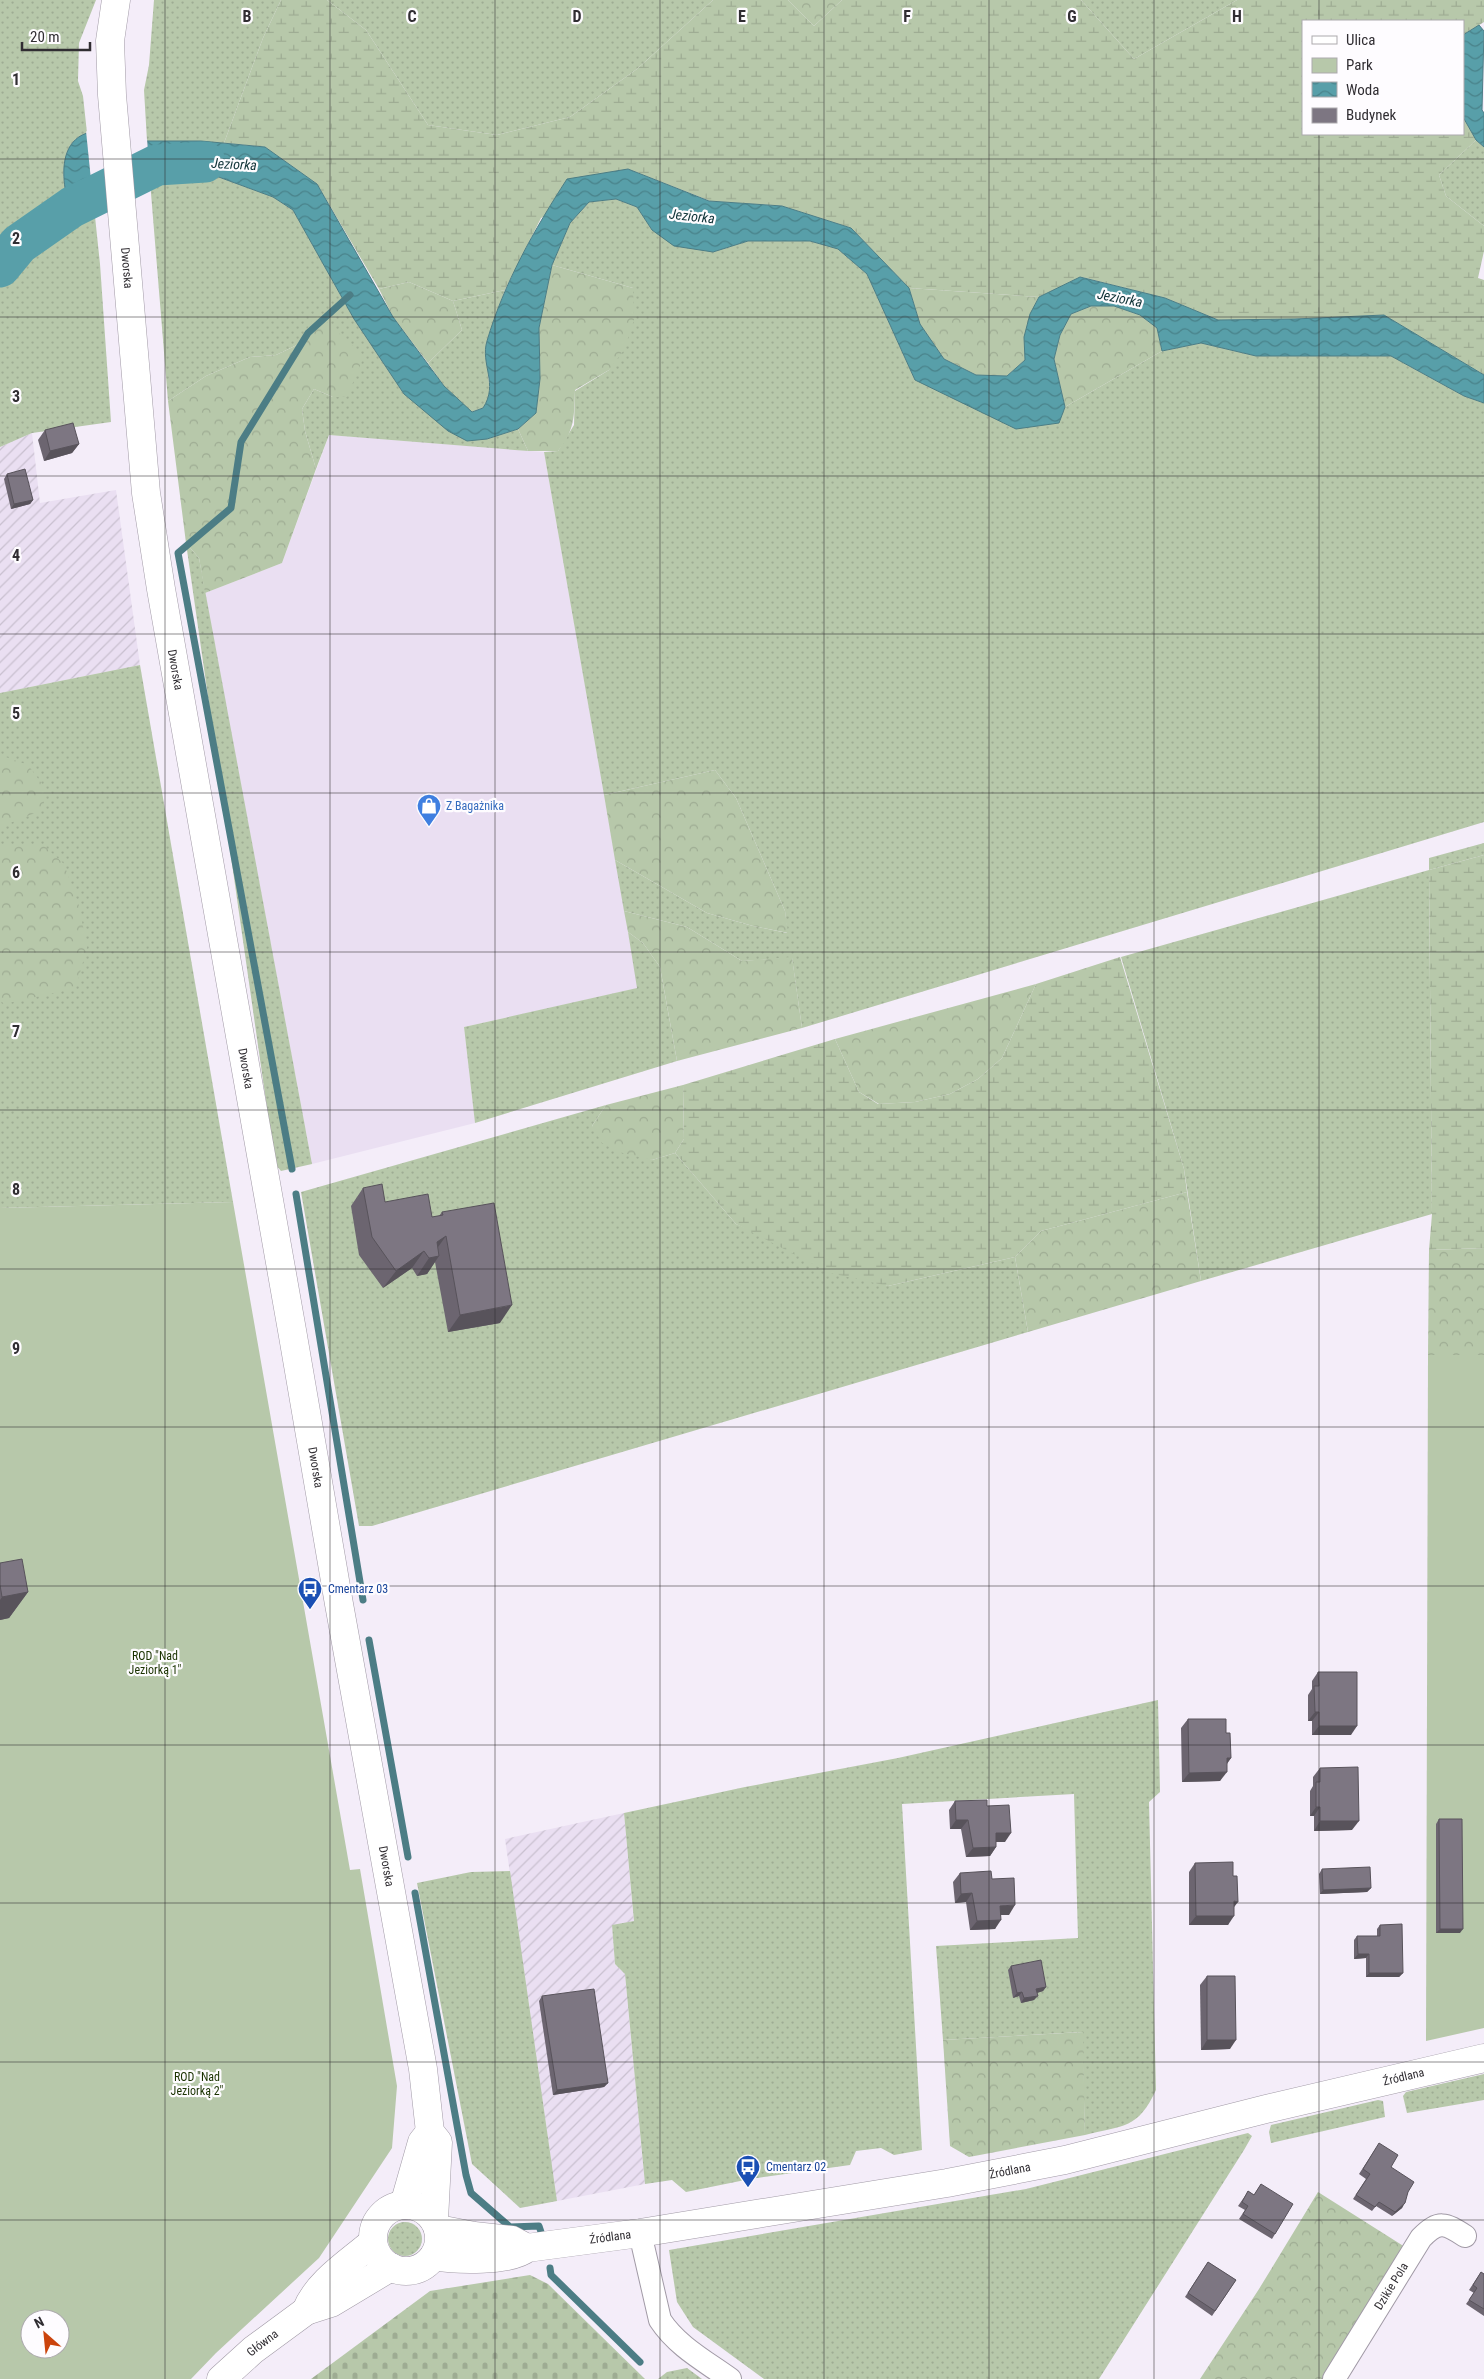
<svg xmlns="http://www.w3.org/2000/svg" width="1484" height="2379" viewBox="0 0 1484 2379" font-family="'Roboto Condensed',sans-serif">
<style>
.built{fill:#eadff2}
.industrial{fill:url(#industrial-furrows)}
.grass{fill:url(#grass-dots)}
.forest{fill:url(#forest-crowns)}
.wetland{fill:url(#wetland-marsh)}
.cemetery{fill:url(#cemetery-stones)}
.green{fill:#b7c8aa;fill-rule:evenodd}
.water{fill:url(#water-waves);stroke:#4c7d85}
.pier{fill:#f4edf9}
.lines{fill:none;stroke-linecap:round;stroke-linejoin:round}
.stream{stroke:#4c7d85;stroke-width:7}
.river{stroke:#589fa9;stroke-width:41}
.minor-casing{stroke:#a19aa6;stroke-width:24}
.tertiary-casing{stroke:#a19aa6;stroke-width:29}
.secondary-casing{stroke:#a19aa6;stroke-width:29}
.minor{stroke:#fff;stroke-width:22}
.tertiary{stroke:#fff;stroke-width:28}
.secondary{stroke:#fff;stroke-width:28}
.wall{fill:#6c6570}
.shaded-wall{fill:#58535b}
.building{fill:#7d7682;stroke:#58535b}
.grid{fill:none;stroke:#302d32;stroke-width:1;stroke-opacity:0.55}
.labels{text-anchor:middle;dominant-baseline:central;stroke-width:4.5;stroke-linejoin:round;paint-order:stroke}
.street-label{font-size:12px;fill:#302d32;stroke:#fefcff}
.shop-label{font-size:12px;fill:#366cbe;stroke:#fefcff;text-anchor:start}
.transit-label{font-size:12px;fill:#164399;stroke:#fefcff;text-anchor:start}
.park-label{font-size:12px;fill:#1a3200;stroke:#fefcff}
.water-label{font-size:14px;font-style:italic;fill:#0f3237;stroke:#fefcff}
.grid-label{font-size:16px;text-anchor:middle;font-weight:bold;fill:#302d32;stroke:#fefcff;stroke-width:4.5;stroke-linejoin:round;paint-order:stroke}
</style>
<defs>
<pattern id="industrial-furrows" width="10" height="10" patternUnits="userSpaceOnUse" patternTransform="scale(1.25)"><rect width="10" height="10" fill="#eadff2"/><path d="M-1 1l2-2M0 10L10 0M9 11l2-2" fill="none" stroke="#c9c0d0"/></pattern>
<pattern id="grass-dots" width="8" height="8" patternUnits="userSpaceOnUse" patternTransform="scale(1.25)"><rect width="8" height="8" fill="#b7c8aa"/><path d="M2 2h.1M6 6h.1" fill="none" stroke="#9eac93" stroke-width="1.8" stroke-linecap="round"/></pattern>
<pattern id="forest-crowns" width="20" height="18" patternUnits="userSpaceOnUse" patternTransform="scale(1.25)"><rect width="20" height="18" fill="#b7c8aa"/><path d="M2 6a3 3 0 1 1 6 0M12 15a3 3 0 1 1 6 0" fill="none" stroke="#9eac93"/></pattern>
<pattern id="wetland-marsh" width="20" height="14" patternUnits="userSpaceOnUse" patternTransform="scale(1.25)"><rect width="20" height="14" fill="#b7c8aa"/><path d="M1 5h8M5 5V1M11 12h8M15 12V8" fill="none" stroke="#9eac93"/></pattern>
<pattern id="cemetery-stones" width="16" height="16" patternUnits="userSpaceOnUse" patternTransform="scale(1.25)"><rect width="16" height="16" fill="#b7c8aa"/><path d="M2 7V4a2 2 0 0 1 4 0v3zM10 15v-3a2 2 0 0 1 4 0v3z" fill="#9eac93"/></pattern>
<pattern id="water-waves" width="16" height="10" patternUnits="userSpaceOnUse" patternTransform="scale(1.25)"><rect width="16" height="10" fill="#589fa9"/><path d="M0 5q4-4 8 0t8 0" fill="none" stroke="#49828a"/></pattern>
</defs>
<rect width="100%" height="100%" fill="#f4edf9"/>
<polygon class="built" points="329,435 544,452 638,988 464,1027 475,1123 312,1164 205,593 282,563"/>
<g class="industrial">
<polygon points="32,433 40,503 116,490 140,665 0,693 0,447"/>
<polygon points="624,1813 634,1921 612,1926 615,1964 625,1974 645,2184 557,2201 505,1839"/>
</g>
<g class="grass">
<path d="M0,0H96L79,43L78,81L83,96L87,133C63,141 62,168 65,188L50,213L21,235L0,247Z"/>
<polygon points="154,0 281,0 263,38 224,143 147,141 144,90 149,65"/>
<polygon points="327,0 713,0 637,69 570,117 497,135 428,125 366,30"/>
<polygon points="1081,0 1237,0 1134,59"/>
<polygon points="1476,140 1484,147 1484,226 1446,196 1439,175"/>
<polygon points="216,176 273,197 293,210 354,319 404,394 487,439 518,429 528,451 329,435 316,469 305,431 302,409 314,389 333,397 297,345 276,355 250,357 206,376 168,401 150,181"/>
<polygon points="616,199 637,207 652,230 713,252 748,241 810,241 838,249 867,274 915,380 1058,423 1065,407 1162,351 1201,343 1256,356 1391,356 1464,396 1484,403 1484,822 802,1028 792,958 742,961 687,927 624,911 615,860 707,913 753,926 787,933 785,911 736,798 715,770 604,795 544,452 558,451 574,425 575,391 609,370 633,288 552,265 570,223 589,202"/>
<path d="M94,207L100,264L111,422L32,433L0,447V287C26,249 56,231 94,207Z"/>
<polygon points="505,290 486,344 490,397 483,408 471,412 444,386 428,363 462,330 453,301"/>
<polygon points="186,543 199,558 312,1164 281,1171 275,1164"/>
<polygon points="140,665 233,1202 0,1208 0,693"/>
<polygon points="1484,843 1484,855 1429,870 1432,1214 1201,1281 1184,1169 1121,957 1429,870 1429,858"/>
<polygon points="628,932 643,943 660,967 677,1061 475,1123 464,1027 637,988"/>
<polygon points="606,1105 592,1126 652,1160 675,1153 736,1224 888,1286 1015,1257 1028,1332 372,1526 359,1526 301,1192"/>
<path d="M1158,1700L1160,1792L1149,1802L1156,2090C1138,2129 1124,2125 1085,2135L1082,2032L943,2040L936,1946L1078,1938L1074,1794L902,1804L922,2150L894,2155L881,2148L856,2151L850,2165L750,2179L686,2192L672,2180L645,2184L625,1974L615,1964L612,1925L634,1921L624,1813L745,1787L898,1758Z"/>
<polygon points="510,1871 557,2201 520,2208 472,2164 417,1883 471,1872"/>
<polygon points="1484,2074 1484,2100 1407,2113 1403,2096 1406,2092"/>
<polygon points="1378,2100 1383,2101 1385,2117 1271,2143 1269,2132 1271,2125"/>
<polygon points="1248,2133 1252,2136 1244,2150 1099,2379 764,2379 693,2327 677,2302 669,2250 1026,2189"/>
<circle cx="405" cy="2239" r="17"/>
<polygon points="687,2368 702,2379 658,2379 667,2372"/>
</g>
<g class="forest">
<polygon points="788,0 842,0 814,26"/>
<path d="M552,265L633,288L634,320L624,350L609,370L575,390C574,417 575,430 558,451H528L518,429L536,413L540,379L539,328Z"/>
<polygon points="409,282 453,301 462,330 428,363 393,317 379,289"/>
<path d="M909,288L1039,297C1027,318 1024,335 1025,360L1007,376L976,375L944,359L920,324Z"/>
<polygon points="1091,306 1114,306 1140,315 1157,328 1162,351 1065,407 1054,359 1060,335 1071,314"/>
<polygon points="317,313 364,356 347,397 333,397 314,389 302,409 305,431 316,469 282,563 205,593 199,558 186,543 168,401 206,376 250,357 276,355 297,345"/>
<polygon points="0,755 28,765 48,792 40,811 0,827"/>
<polygon points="715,770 736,798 785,911 788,933 753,926 707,913 615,860 604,795"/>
<polygon points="42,844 64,864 79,906 87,947 76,988 4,1004 0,1000 0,845"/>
<polygon points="624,911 687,927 742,961 792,957 802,1028 677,1061 660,967 643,943 628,932"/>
<polygon points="1036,984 1002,1058 978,1079 950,1094 915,1102 879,1104 859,1092 835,1039"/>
<polygon points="683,1085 684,1139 675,1153 652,1160 619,1152 602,1143 592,1126 606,1105"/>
<polygon points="1187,1192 1201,1281 1028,1332 1015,1257 1041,1231"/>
<polygon points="1484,1248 1484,1355 1428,1355 1429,1250"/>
<polygon points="1083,2032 1085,2135 969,2157 950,2146 943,2040"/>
<polygon points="1318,2192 1405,2247 1323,2379 1200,2379 1259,2289"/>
</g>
<g class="wetland">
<polygon points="281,0 327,0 366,30 428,125 497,135 570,117 637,69 713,0 788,0 814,26 842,0 1081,0 1134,59 1237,0 1484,0 1484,22 1463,35 1463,21 1303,21 1303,134 1463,134 1463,117 1476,140 1439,175 1446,196 1484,226 1484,251 1478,278 1484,280 1484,375 1384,315 1295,319 1218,320 1165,298 1081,277 1039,297 909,288 851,228 782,206 710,201 628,169 541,218 505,290 453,301 409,282 379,289 317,184 265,147 224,143 263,38"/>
<polygon points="1484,855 1484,1248 1429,1250 1432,1214 1429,870"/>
<polygon points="1120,957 1184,1169 1187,1192 1041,1231 1015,1257 888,1286 830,1273 736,1224 675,1153 684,1139 683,1085 835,1039 859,1092 878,1104 915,1102 950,1094 978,1079 1002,1058 1036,984"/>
</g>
<polygon class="cemetery" points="530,2275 548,2284 645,2379 311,2379 430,2291"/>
<g class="green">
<path d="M233,1202L350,1870L360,1869L397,2086L392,2148L319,2258L216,2353L191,2379H0V1208ZM30,2319H60V2349H30Z"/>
<polygon points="1428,1355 1484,1355 1484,2028 1426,2041"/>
</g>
<g class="water">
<polygon points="1479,25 1484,31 1482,110 1484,113 1484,147 1476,140 1463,117 1463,35"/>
<path d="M87,133L94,207C56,231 26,249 0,287V247L21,235L50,213L65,188C62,168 63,141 87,133Z"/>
<path d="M147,141H201L265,147L317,184L393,317L444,386L472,412L483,408C499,384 480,364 487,341C504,283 534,230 567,179L628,169L709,201L782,206L851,228L909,288L920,324L944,359L976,375L1007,376L1025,360L1024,337L1030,314L1039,297L1080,277L1165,298L1218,320L1295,319L1384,315L1484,375V403L1464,396L1391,356H1256L1201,343L1162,351L1157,328L1140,315L1114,306H1091L1071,314L1060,335L1054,359L1065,407L1059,423L1016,429L915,380L867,274L838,249L810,241H748L713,252L674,246L652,230L637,207L616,199L589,202L570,223L552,265L539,328L540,379L536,413L518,429L487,439L467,441L448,431L404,394L354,319L293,210L273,197L216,176L150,181Z"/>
</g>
<g class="pier">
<polygon points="86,131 89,133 97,206 94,210"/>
<polygon points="147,139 151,183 148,181 145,141"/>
</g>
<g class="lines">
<g class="stream">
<polyline points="292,1169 178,553 231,508 241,442 308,333 350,295"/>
<polyline points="296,1194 363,1600"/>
<polyline points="369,1640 408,1857"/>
<polyline points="415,1893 466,2175 471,2193 510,2227 539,2226 541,2232"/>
<polyline points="550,2268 551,2275 640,2362"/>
</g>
<polyline class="river" points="0,267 19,244 72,207 157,165 205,162"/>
<defs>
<g id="minor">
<path d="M640,2233L660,2320C677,2346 705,2361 730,2379"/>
<path id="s1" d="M1334,2379L1421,2238C1439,2220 1445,2223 1465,2236"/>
</g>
<g id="tertiary">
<path id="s2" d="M116,0L110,41L112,95L146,493L161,589L293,1336L339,1604L423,2069L430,2132L438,2142L434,2220"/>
<polyline points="404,2205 422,2142 430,2132"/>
</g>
<g id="secondary">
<circle cx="406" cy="2238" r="33"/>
<polyline points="438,2229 474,2236 512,2240 527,2248"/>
<path id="s3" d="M434,2256C455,2260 511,2262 527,2248L640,2233L947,2183L1065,2160L1266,2109L1484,2058"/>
<path d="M306,2311C317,2282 350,2262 373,2242"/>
<path id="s4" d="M221,2379L253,2350L306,2311L331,2303L391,2267"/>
</g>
</defs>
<use href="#minor" class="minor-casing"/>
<use href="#tertiary" class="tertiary-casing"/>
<use href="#secondary" class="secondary-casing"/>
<use href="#minor" class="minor"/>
<use href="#tertiary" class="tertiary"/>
<use href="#secondary" class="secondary"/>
</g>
<g class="wall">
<polygon points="45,430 79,444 72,453 44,461 38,440"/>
<polygon points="7,474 33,500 30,504 11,509 4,479"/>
<polygon points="363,1188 385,1202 432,1217 439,1216 442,1212 500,1323 448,1332 435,1262 427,1274 417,1276 412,1268 383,1288 359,1255 351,1206"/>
<polygon points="0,1585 28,1592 9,1618 0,1620"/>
<polygon points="1318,1672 1351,1735 1312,1735 1312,1721 1308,1721 1308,1695 1312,1689 1312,1681"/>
<polygon points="1188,1719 1226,1733 1231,1758 1227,1764 1220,1781 1182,1782 1181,1728"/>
<polygon points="1320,1768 1352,1830 1314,1831 1314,1816 1310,1816 1310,1791 1313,1786 1313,1777"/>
<polygon points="955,1801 987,1806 1005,1842 996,1842 996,1847 990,1856 966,1857 961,1829 950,1829 949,1810"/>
<polygon points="1439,1819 1460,1933 1436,1933 1436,1824"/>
<polygon points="1195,1863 1234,1907 1228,1925 1189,1925 1189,1872"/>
<polygon points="1322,1869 1371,1888 1367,1892 1320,1894 1319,1874"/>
<polygon points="960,1873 992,1879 1009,1915 1001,1915 995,1929 970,1930 966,1902 955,1903 953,1882"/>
<polygon points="1380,1925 1403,1973 1399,1977 1366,1977 1366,1958 1354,1959 1354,1940 1357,1936 1377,1936 1377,1929"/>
<polygon points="1011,1966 1046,1987 1043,1991 1037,1993 1034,2000 1021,2003 1019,1996 1013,1998 1008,1970"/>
<polygon points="1207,1976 1230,2049 1201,2050 1200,1985"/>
<polygon points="542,1996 608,2083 604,2087 553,2095 539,2001"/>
<polygon points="1376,2148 1391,2167 1408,2192 1402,2208 1392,2216 1376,2206 1372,2211 1353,2199 1366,2179 1359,2174"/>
<polygon points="1261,2184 1275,2234 1272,2239 1239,2219 1245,2210 1238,2206 1245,2196 1248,2191 1254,2195"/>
<polygon points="1208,2262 1236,2280 1212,2316 1185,2297"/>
<polygon points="1481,2272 1484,2274 1484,2316 1466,2304 1474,2293 1469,2290"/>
</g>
<g class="shaded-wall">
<polygon points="79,444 72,453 44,461 50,451"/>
<polygon points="33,500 30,504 11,509 14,504"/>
<polygon points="446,1236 433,1254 437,1242"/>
<polygon points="424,1251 412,1268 383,1288 396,1271"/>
<polygon points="439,1256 427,1274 417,1276 429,1258"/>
<polygon points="512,1305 500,1323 448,1332 460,1315"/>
<polygon points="28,1592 9,1618 0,1620 0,1600 2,1597"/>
<polygon points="1315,1712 1319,1712 1312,1721 1308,1721"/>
<polygon points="1319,1726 1357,1726 1351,1735 1312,1735"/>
<polygon points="1227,1758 1231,1758 1224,1767"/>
<polygon points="1227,1772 1220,1781 1182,1782 1189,1773"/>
<polygon points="1316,1807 1320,1807 1314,1816 1310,1816"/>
<polygon points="956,1820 968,1820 961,1829 950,1829"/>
<polygon points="1320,1821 1359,1821 1352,1830 1314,1831"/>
<polygon points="996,1833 1011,1833 1005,1842 989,1842"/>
<polygon points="996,1847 990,1856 966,1857 973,1848"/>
<polygon points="1371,1888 1367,1892 1320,1894 1323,1890"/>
<polygon points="972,1893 966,1902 955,1903 961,1894"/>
<polygon points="1234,1901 1238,1902 1231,1911"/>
<polygon points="1015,1905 1009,1915 994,1915 1000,1906"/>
<polygon points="1196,1916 1234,1916 1228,1925 1189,1925"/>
<polygon points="1001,1920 995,1929 970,1930 977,1921"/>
<polygon points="1440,1929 1463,1929 1460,1933 1436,1933"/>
<polygon points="1358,1954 1369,1954 1366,1958 1354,1959"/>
<polygon points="1369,1973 1403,1973 1399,1977 1366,1977"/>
<polygon points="1046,1987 1043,1991 1033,1994 1036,1989"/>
<polygon points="1022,1992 1019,1996 1013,1998 1017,1993"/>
<polygon points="1038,1996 1034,2000 1021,2003 1024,1998"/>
<polygon points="1207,2040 1236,2040 1230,2049 1201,2050"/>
<polygon points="608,2083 604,2087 553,2095 557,2090"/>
<polygon points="1405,2203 1402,2208 1392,2216 1395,2212"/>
</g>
<g class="building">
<polygon points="73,423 79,444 50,451 45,430"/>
<polygon points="25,469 33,500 14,504 7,474"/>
<polygon points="382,1184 385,1202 428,1194 432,1217 443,1215 442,1212 494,1203 512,1305 460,1315 446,1236 437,1242 439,1256 429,1258 424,1251 396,1271 372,1237 363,1188"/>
<polygon points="22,1559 28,1592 2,1597 0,1585 0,1563"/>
<polygon points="1318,1672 1357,1672 1357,1726 1319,1726 1319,1712 1315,1712 1314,1686 1319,1686"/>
<polygon points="1188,1719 1226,1719 1226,1733 1230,1733 1231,1758 1227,1758 1227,1772 1189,1773"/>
<polygon points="1358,1767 1359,1821 1320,1821 1320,1807 1316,1807 1316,1782 1320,1782 1320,1768"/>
<polygon points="987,1800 987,1806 1009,1805 1011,1833 996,1833 996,1847 973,1848 968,1820 956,1820 955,1801"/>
<polygon points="1439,1819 1462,1819 1463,1929 1440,1929"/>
<polygon points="1233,1862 1233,1876 1237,1876 1238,1902 1234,1901 1234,1916 1196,1916 1195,1863"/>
<polygon points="1370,1867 1371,1888 1323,1890 1322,1869"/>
<polygon points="991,1871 992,1879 1014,1878 1015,1905 1000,1906 1001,1920 977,1921 972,1893 961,1894 960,1873"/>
<polygon points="1402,1924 1403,1973 1369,1973 1369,1954 1358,1954 1357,1936 1380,1936 1380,1925"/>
<polygon points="1041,1960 1046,1987 1036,1989 1038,1996 1024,1998 1022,1992 1017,1993 1011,1966"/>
<polygon points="1207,1976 1235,1976 1236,2040 1207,2040"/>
<polygon points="594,1989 608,2083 557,2090 542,1996"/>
<polygon points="1379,2143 1398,2155 1391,2167 1414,2182 1408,2192 1405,2203 1395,2212 1379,2202 1375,2207 1356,2195 1370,2174 1363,2169"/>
<polygon points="1261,2184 1293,2204 1275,2234 1243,2214 1248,2206 1242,2202 1248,2191 1254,2195"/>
<polygon points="1208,2262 1236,2280 1215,2311 1188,2293"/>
<polygon points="1481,2272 1484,2274 1484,2309 1469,2300 1477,2288 1473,2285"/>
</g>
<path class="grid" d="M165,0V2379M330,0V2379M495,0V2379M660,0V2379M824,0V2379M989,0V2379M1154,0V2379M1319,0V21M1319,134V2379M0,159H1484M0,317H1484M0,476H1484M0,634H1484M0,793H1484M0,952H1484M0,1110H1484M0,1269H1484M0,1427H1484M0,1586H1484M0,1745H1484M0,1903H1484M0,2062H1484M0,2220H1484"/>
<defs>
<symbol id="shop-pin" viewBox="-11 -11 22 30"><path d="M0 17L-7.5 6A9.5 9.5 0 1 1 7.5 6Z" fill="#3f7fe0" stroke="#fefcff"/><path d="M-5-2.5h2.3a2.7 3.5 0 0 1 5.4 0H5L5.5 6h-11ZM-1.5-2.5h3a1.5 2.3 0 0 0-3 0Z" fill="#fff"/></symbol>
<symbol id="bus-pin" viewBox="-11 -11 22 30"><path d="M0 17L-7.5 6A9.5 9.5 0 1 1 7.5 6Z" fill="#1a4fb4" stroke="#fefcff"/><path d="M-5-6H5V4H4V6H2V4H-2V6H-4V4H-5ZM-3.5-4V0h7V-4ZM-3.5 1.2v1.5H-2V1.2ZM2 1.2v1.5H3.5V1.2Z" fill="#fff"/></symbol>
</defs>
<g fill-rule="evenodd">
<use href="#shop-pin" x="415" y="792" width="28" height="38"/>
<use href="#bus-pin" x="296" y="1575" width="28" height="38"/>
<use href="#bus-pin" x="734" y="2153" width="28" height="38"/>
</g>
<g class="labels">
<g class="street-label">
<text stroke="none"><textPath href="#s2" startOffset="269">Dworska</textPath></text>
<text stroke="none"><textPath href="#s2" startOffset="674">Dworska</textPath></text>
<text stroke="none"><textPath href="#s2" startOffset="1079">Dworska</textPath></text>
<text stroke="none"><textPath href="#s2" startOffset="1484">Dworska</textPath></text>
<text stroke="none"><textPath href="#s2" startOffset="1889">Dworska</textPath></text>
<text stroke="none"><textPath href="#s3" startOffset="989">Źródlana</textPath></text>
<text stroke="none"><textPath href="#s3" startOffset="584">Źródlana</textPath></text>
<text stroke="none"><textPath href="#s3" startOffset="179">Źródlana</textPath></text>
<text stroke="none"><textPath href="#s1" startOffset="109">Dzikie Pola</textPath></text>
<text stroke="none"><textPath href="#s4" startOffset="55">Główna</textPath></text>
</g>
<g class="shop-label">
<text x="446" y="806">Z Bagażnika</text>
</g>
<g class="transit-label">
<text x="328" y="1589">Cmentarz 03</text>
<text x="766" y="2167">Cmentarz 02</text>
</g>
<g class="park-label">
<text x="155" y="1656">ROD "Nad<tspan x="155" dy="14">Jeziorką 1"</tspan></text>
<text x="197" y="2077">ROD "Nad<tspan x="197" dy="14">Jeziorką 2"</tspan></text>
</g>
<g class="water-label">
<text transform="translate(234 164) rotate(3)">Jeziorka</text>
<text transform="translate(692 216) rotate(6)">Jeziorka</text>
<text transform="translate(1120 298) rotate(11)">Jeziorka</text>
</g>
</g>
<g class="grid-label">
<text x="247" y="22">B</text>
<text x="412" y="22">C</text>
<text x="577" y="22">D</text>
<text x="742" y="22">E</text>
<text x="907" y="22">F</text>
<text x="1072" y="22">G</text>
<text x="1237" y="22">H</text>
<text x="16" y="85">1</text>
<text x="16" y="244">2</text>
<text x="16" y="402">3</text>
<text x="16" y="561">4</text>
<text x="16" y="719">5</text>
<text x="16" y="878">6</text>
<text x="16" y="1037">7</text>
<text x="16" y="1195">8</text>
<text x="16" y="1354">9</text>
</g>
<rect x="1302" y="20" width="162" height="115" fill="#fefcff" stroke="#aca9ad"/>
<rect x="1312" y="36" width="25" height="8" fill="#ffffff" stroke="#aca9ad"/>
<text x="1346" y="45" font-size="15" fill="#302d32">Ulica</text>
<rect x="1312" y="58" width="25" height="15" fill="#b7c8aa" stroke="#aca9ad"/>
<text x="1346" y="70" font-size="15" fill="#302d32">Park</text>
<rect x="1312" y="82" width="25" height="15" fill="url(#water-waves)" stroke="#aca9ad"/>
<text x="1346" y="95" font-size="15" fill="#302d32">Woda</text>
<rect x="1312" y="108" width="25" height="15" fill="#7d7682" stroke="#aca9ad"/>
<text x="1346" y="120" font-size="15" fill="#302d32">Budynek</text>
<g transform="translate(45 2334) rotate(333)"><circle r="24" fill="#fefcff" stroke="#aca9ad"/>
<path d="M0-4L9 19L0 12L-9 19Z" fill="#cb440d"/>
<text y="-8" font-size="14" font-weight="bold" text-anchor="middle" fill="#302d32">N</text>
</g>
<path d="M22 42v8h68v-8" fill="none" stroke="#302d32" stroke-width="2.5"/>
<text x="30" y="42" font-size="15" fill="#302d32" stroke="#fefcff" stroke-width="4" paint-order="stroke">20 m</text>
</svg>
